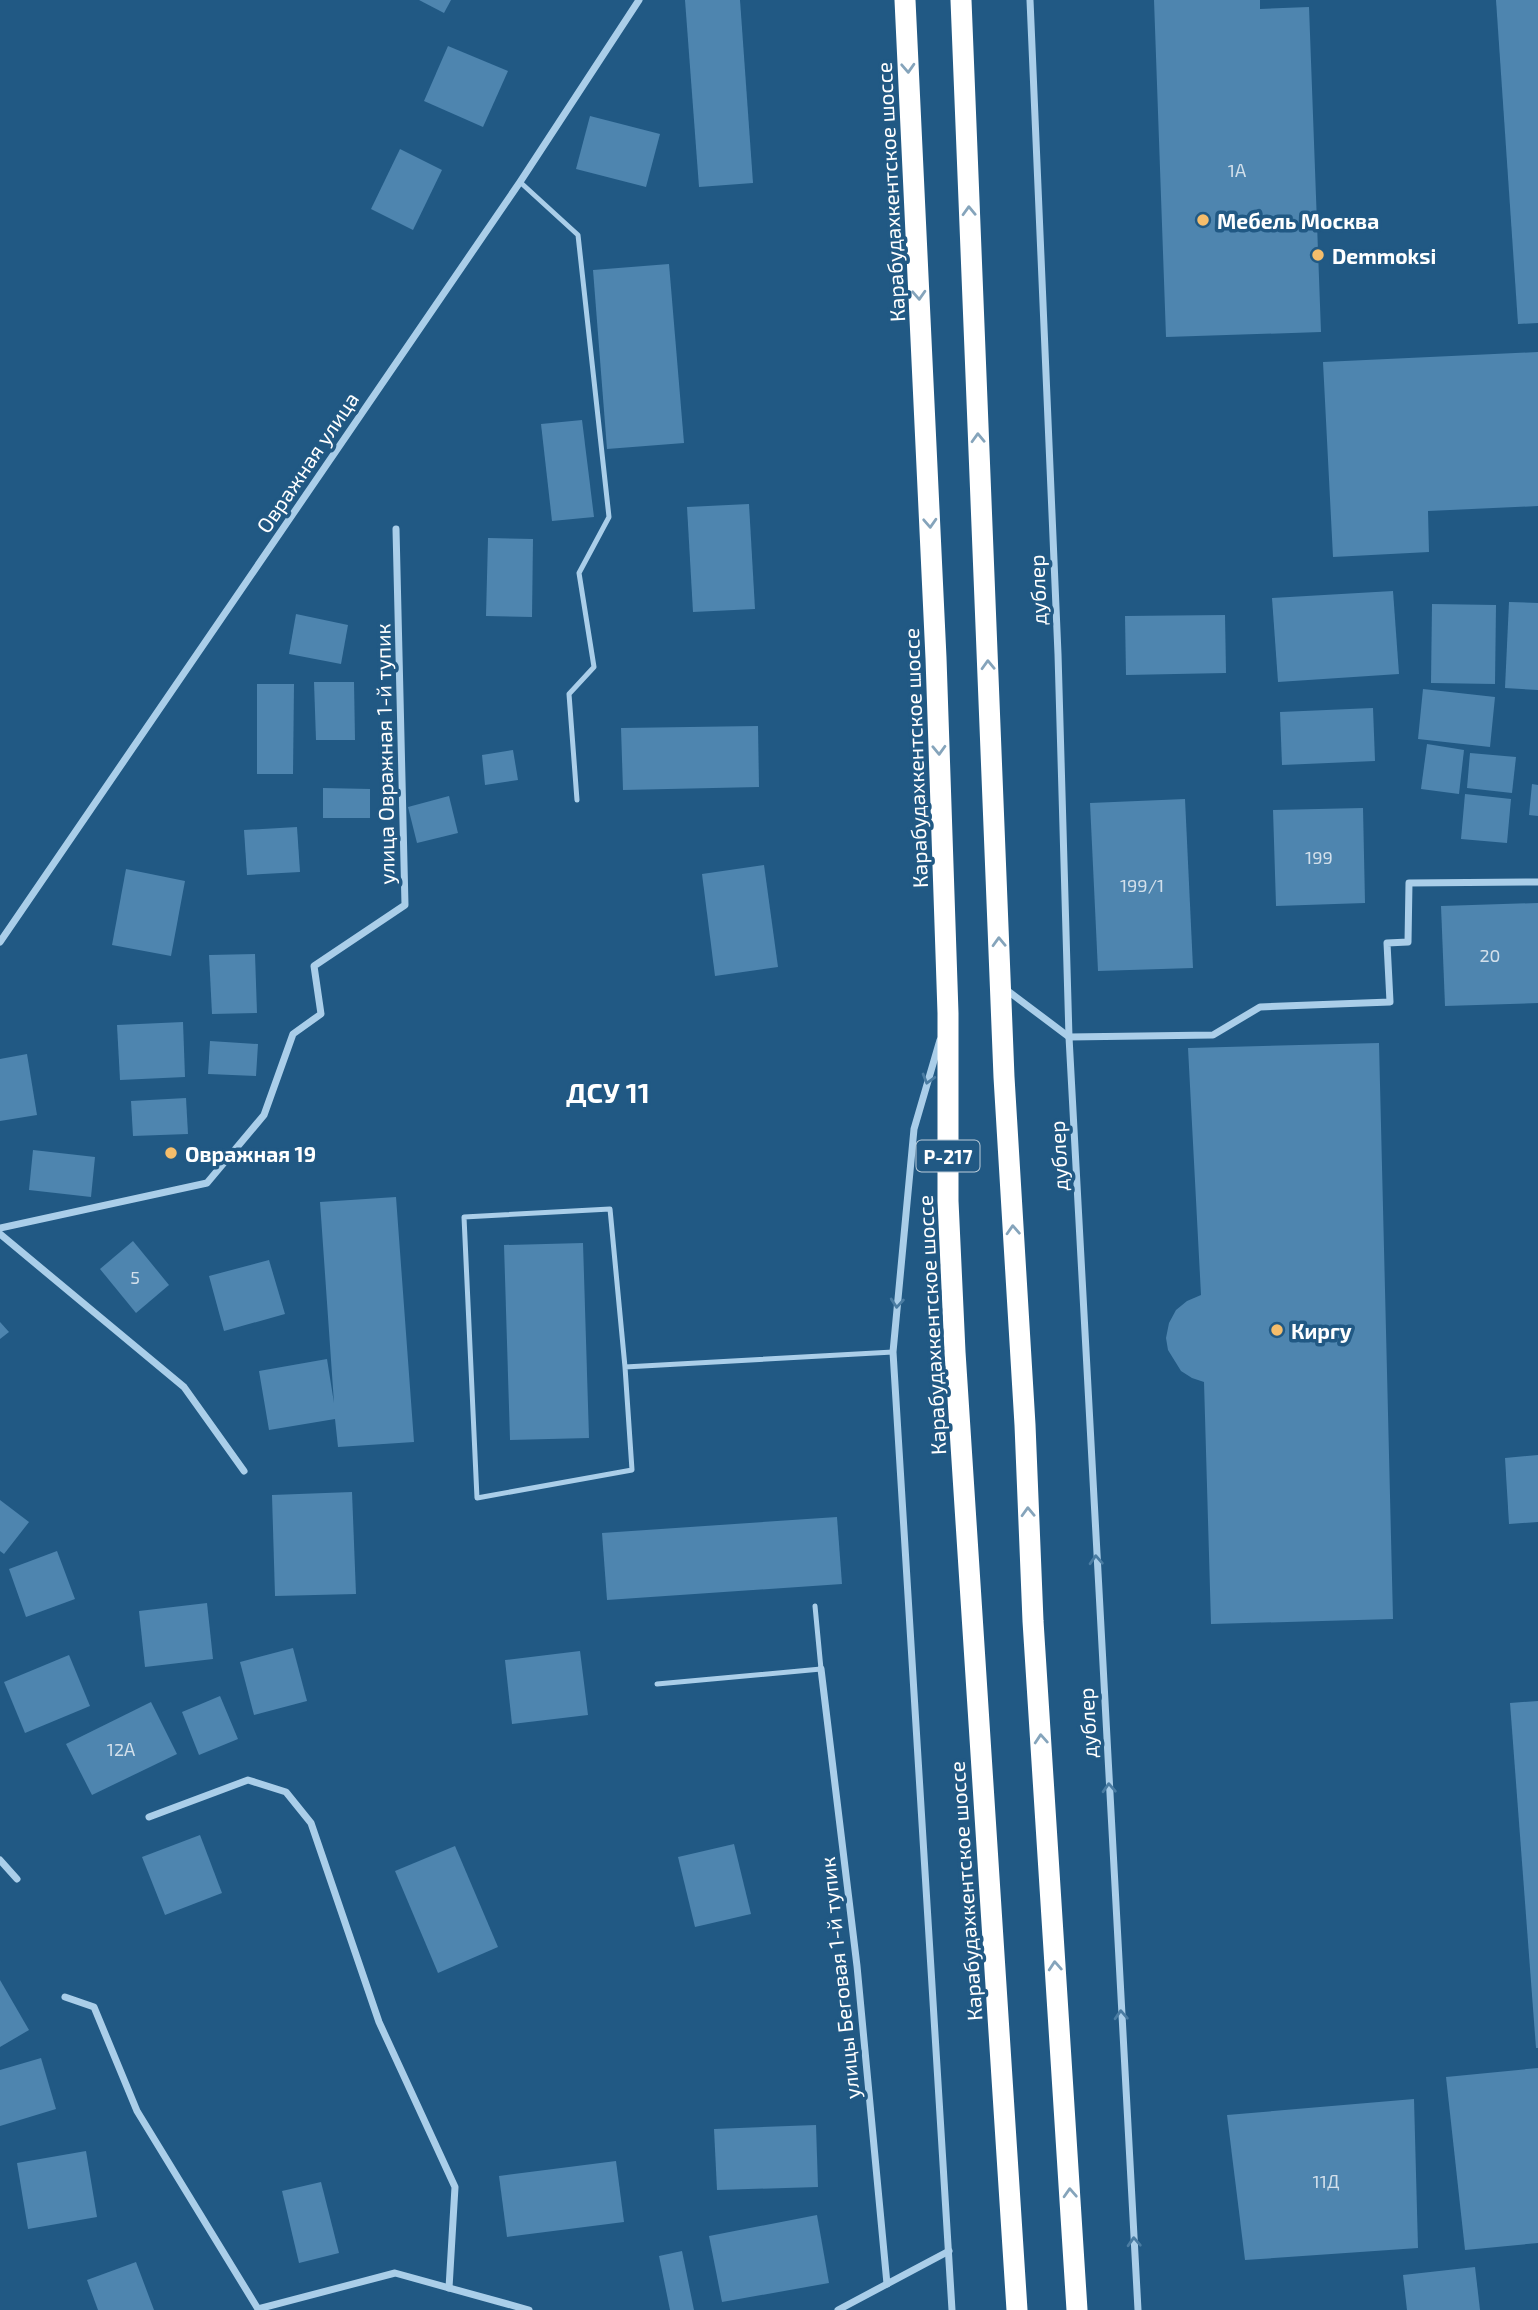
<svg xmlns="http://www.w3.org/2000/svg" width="1538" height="2310" viewBox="0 0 1538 2310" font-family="'Exo 2',sans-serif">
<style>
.building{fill:#4e85af}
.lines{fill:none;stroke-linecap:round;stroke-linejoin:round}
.lane{stroke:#aacee9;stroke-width:5}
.street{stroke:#aacee9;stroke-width:7}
.highway{stroke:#fff;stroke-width:21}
.oneway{stroke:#85a4bb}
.oneway2{stroke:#4a7ca2}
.poi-dot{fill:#f5bd6b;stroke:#215984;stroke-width:2.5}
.labels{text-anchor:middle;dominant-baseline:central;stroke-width:7;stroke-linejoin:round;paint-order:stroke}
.number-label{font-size:18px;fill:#d3e0eb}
.shield{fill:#215984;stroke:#bccdda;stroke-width:2}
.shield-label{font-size:19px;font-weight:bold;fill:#fff}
.street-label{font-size:21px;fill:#fff;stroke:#215984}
.poi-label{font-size:21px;font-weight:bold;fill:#fff;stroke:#215984;text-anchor:start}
.district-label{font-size:28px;font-weight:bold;fill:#fff;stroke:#215984}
</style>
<rect width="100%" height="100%" fill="#215984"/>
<g class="building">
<polygon points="419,0 451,0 444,13"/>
<polygon points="685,0 740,0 753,183 699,187"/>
<polygon points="1154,0 1260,0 1260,9 1309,7 1321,332 1166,337"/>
<polygon points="1496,0 1538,0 1538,323 1518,324"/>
<polygon points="448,46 508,71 483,127 424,101"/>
<polygon points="590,116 660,134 646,187 576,169"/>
<polygon points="400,149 442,170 413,230 371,209"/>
<polygon points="669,264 684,443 607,449 593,270"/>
<polygon points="1538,352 1538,506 1428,511 1429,552 1333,557 1323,362"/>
<polygon points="582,420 594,517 552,521 541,424"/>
<polygon points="749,504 755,609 693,612 687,507"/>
<polygon points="488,538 533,539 532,617 486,616"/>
<polygon points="1393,591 1399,674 1278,682 1272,598"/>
<polygon points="1509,602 1538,603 1538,690 1505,688"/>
<polygon points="1432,604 1496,605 1495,684 1431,683"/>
<polygon points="296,614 348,625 341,664 289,654"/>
<polygon points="1225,615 1226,673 1126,675 1125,616"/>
<polygon points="314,682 354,682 355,740 316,740"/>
<polygon points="257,684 294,684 293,774 257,774"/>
<polygon points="1423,689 1495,697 1490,747 1418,739"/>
<polygon points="1373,708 1375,761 1282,765 1280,712"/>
<polygon points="758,726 759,787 623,790 621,728"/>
<polygon points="1427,744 1464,750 1459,794 1421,789"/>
<polygon points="513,750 518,780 485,785 482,755"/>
<polygon points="1470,753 1516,757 1512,793 1467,788"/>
<polygon points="1532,784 1538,785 1538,816 1529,815"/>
<polygon points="323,788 370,789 370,818 323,818"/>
<polygon points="1465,794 1511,799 1507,843 1461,839"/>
<polygon points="449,796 458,833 417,843 408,807"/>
<polygon points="1185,799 1193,968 1098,971 1090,803"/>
<polygon points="1363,808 1365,903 1276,906 1273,810"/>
<polygon points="297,827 300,872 247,875 244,830"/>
<polygon points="764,865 778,967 715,976 702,874"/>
<polygon points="126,869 185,881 171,956 112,945"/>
<polygon points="1538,903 1538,1003 1445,1006 1441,906"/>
<polygon points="255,954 257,1013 212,1014 209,955"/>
<polygon points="183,1022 185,1077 120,1080 117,1025"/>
<polygon points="210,1041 258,1044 256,1076 208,1074"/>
<polygon points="1379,1043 1393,1619 1211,1624 1204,1382 1192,1378 1181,1371 1168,1350 1166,1338 1169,1323 1176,1310 1187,1301 1201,1295 1188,1048"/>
<polygon points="27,1054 37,1115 0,1121 0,1059"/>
<polygon points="186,1098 188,1134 133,1136 131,1101"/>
<polygon points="33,1150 95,1157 91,1197 29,1190"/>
<polygon points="396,1197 414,1442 338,1447 335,1419 269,1430 259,1371 327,1359 334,1403 320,1202"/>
<polygon points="133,1241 169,1285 136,1313 100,1269"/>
<polygon points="583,1243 589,1438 510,1440 504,1245"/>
<polygon points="269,1260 285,1314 224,1331 209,1276"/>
<polygon points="0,1322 9,1332 0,1339"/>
<polygon points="1538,1455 1538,1522 1509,1524 1505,1458"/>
<polygon points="352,1492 356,1594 275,1596 272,1495"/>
<polygon points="0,1500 29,1522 4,1554 0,1551"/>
<polygon points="837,1517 842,1584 607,1600 602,1533"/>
<polygon points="57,1551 75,1599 26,1617 9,1569"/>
<polygon points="207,1603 213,1659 145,1667 139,1611"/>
<polygon points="293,1648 307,1701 254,1715 240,1662"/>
<polygon points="580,1651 588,1715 512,1724 505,1660"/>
<polygon points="69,1655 90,1706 25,1733 4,1682"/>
<polygon points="220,1696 238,1739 199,1755 182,1712"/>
<polygon points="1538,1701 1538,2048 1536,2048 1510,1703"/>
<polygon points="151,1702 177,1754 92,1795 66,1744"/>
<polygon points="200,1835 222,1893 165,1915 142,1857"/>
<polygon points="734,1844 751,1914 695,1927 678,1857"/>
<polygon points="455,1846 498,1947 438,1973 395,1871"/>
<polygon points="0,1980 29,2030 0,2047"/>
<polygon points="41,2058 56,2109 0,2126 0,2070"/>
<polygon points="1538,2068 1538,2243 1465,2250 1446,2077"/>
<polygon points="1414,2099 1418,2248 1245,2260 1227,2115"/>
<polygon points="816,2125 818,2187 717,2190 714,2129"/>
<polygon points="86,2151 97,2217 28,2229 17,2163"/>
<polygon points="616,2161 624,2222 507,2237 499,2176"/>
<polygon points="321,2182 339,2253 299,2263 282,2191"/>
<polygon points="817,2215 829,2283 722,2302 709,2236"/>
<polygon points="682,2251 694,2310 670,2310 659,2256"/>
<polygon points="136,2262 154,2310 98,2310 87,2280"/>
<polygon points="1475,2267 1480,2310 1407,2310 1403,2275"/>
</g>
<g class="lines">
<g class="lane">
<polyline points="520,182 578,235 609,517 579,573 594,667 569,694 577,800"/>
<polyline points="625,1367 610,1209 464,1217 477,1498 632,1470 625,1367 893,1352"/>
<polyline points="657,1684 821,1669 815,1606"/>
</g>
<g class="street">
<polyline points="1030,0 1058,654 1069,1037 1138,2310"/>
<polyline points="0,942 520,182 639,0"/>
<polyline points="1004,988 1069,1037 1213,1035 1260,1007 1390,1002 1387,943 1408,942 1409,883 1538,882"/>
<polyline points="940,1040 914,1129 893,1352 952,2310"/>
<polyline points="0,1228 207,1183 264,1115 293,1034 321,1014 314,966 405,905 396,529"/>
<polyline points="0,1234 184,1387 244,1471"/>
<polyline points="821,1669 857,1966 887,2284"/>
<polyline points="149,1817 248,1780 286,1792 311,1823 379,2022 455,2187 449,2288"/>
<polyline points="0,1860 17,1879"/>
<polyline points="65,1997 94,2007 137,2111 258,2309 395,2273 529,2310"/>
<polyline points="838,2310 949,2251"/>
</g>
<g class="highway">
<polyline points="905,0 936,658 948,1013 948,1201 955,1352 1017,2310"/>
<polyline points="961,0 1004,1077 1025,1425 1033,1621 1077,2310"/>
</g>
</g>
<defs><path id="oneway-chevron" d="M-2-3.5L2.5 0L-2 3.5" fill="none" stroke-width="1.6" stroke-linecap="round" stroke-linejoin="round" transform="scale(1.75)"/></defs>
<g class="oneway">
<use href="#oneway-chevron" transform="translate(908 68) rotate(87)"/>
<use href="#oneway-chevron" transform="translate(969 211) rotate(-92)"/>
<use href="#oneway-chevron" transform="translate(919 295) rotate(87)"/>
<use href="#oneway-chevron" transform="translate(978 438) rotate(-92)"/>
<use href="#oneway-chevron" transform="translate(930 523) rotate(87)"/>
<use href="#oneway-chevron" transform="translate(988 665) rotate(-92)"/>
<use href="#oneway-chevron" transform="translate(939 750) rotate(88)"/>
<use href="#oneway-chevron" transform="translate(999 942) rotate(-92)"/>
<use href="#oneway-chevron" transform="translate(1013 1230) rotate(-93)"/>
<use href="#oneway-chevron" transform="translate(1028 1512) rotate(-92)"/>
<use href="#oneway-chevron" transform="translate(1041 1739) rotate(-94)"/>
<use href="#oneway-chevron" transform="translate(1055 1966) rotate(-94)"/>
<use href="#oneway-chevron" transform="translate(1070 2193) rotate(-93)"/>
</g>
<g class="oneway2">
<use href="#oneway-chevron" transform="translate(928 1079) rotate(106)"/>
<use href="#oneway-chevron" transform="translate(897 1303) rotate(95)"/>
<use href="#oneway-chevron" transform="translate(1096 1560) rotate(-93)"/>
<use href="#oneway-chevron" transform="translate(1109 1788) rotate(-93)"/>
<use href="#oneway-chevron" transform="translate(1121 2015) rotate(-93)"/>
<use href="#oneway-chevron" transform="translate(1134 2242) rotate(-93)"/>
</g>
<g class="poi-dot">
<circle cx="1203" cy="220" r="7"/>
<circle cx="1318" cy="255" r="7"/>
<circle cx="171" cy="1153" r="7"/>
<circle cx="1277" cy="1330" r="7"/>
</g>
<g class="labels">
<g class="number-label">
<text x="1237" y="170">1А</text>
<text x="1319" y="857">199</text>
<text x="1142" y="885">199/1</text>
<text x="1490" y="955">20</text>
<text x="135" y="1277">5</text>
<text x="121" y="1749">12А</text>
<text x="1326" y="2181">11Д</text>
</g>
<rect class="shield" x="916.5" y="1140.5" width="63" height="31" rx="5"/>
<g class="shield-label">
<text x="948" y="1156">Р-217</text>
</g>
<g class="street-label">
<text transform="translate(890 192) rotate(-93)">Карабудахкентское шоссе</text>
<text transform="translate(307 462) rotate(-56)">Овражная улица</text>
<text transform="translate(1037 590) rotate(-92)">дублер</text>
<text transform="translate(384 754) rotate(-91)">улица Овражная 1-й тупик</text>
<text transform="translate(915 758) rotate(-92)">Карабудахкентское шоссе</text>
<text transform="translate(1058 1156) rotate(-93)">дублер</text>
<text transform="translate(931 1325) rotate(-93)">Карабудахкентское шоссе</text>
<text transform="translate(1087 1723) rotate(-93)">дублер</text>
<text transform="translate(965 1891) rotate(-94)">Карабудахкентское шоссе</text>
<text transform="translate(839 1978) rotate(-96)">улицы Беговая 1-й тупик</text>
</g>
<g class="poi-label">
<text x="1217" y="220">Мебель Москва</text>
<text x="1332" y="255">Demmoksi</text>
<text x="185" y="1153">Овражная 19</text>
<text x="1291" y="1330">Киргу</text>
</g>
<g class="district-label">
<text x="608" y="1092">ДСУ 11</text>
</g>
</g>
</svg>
